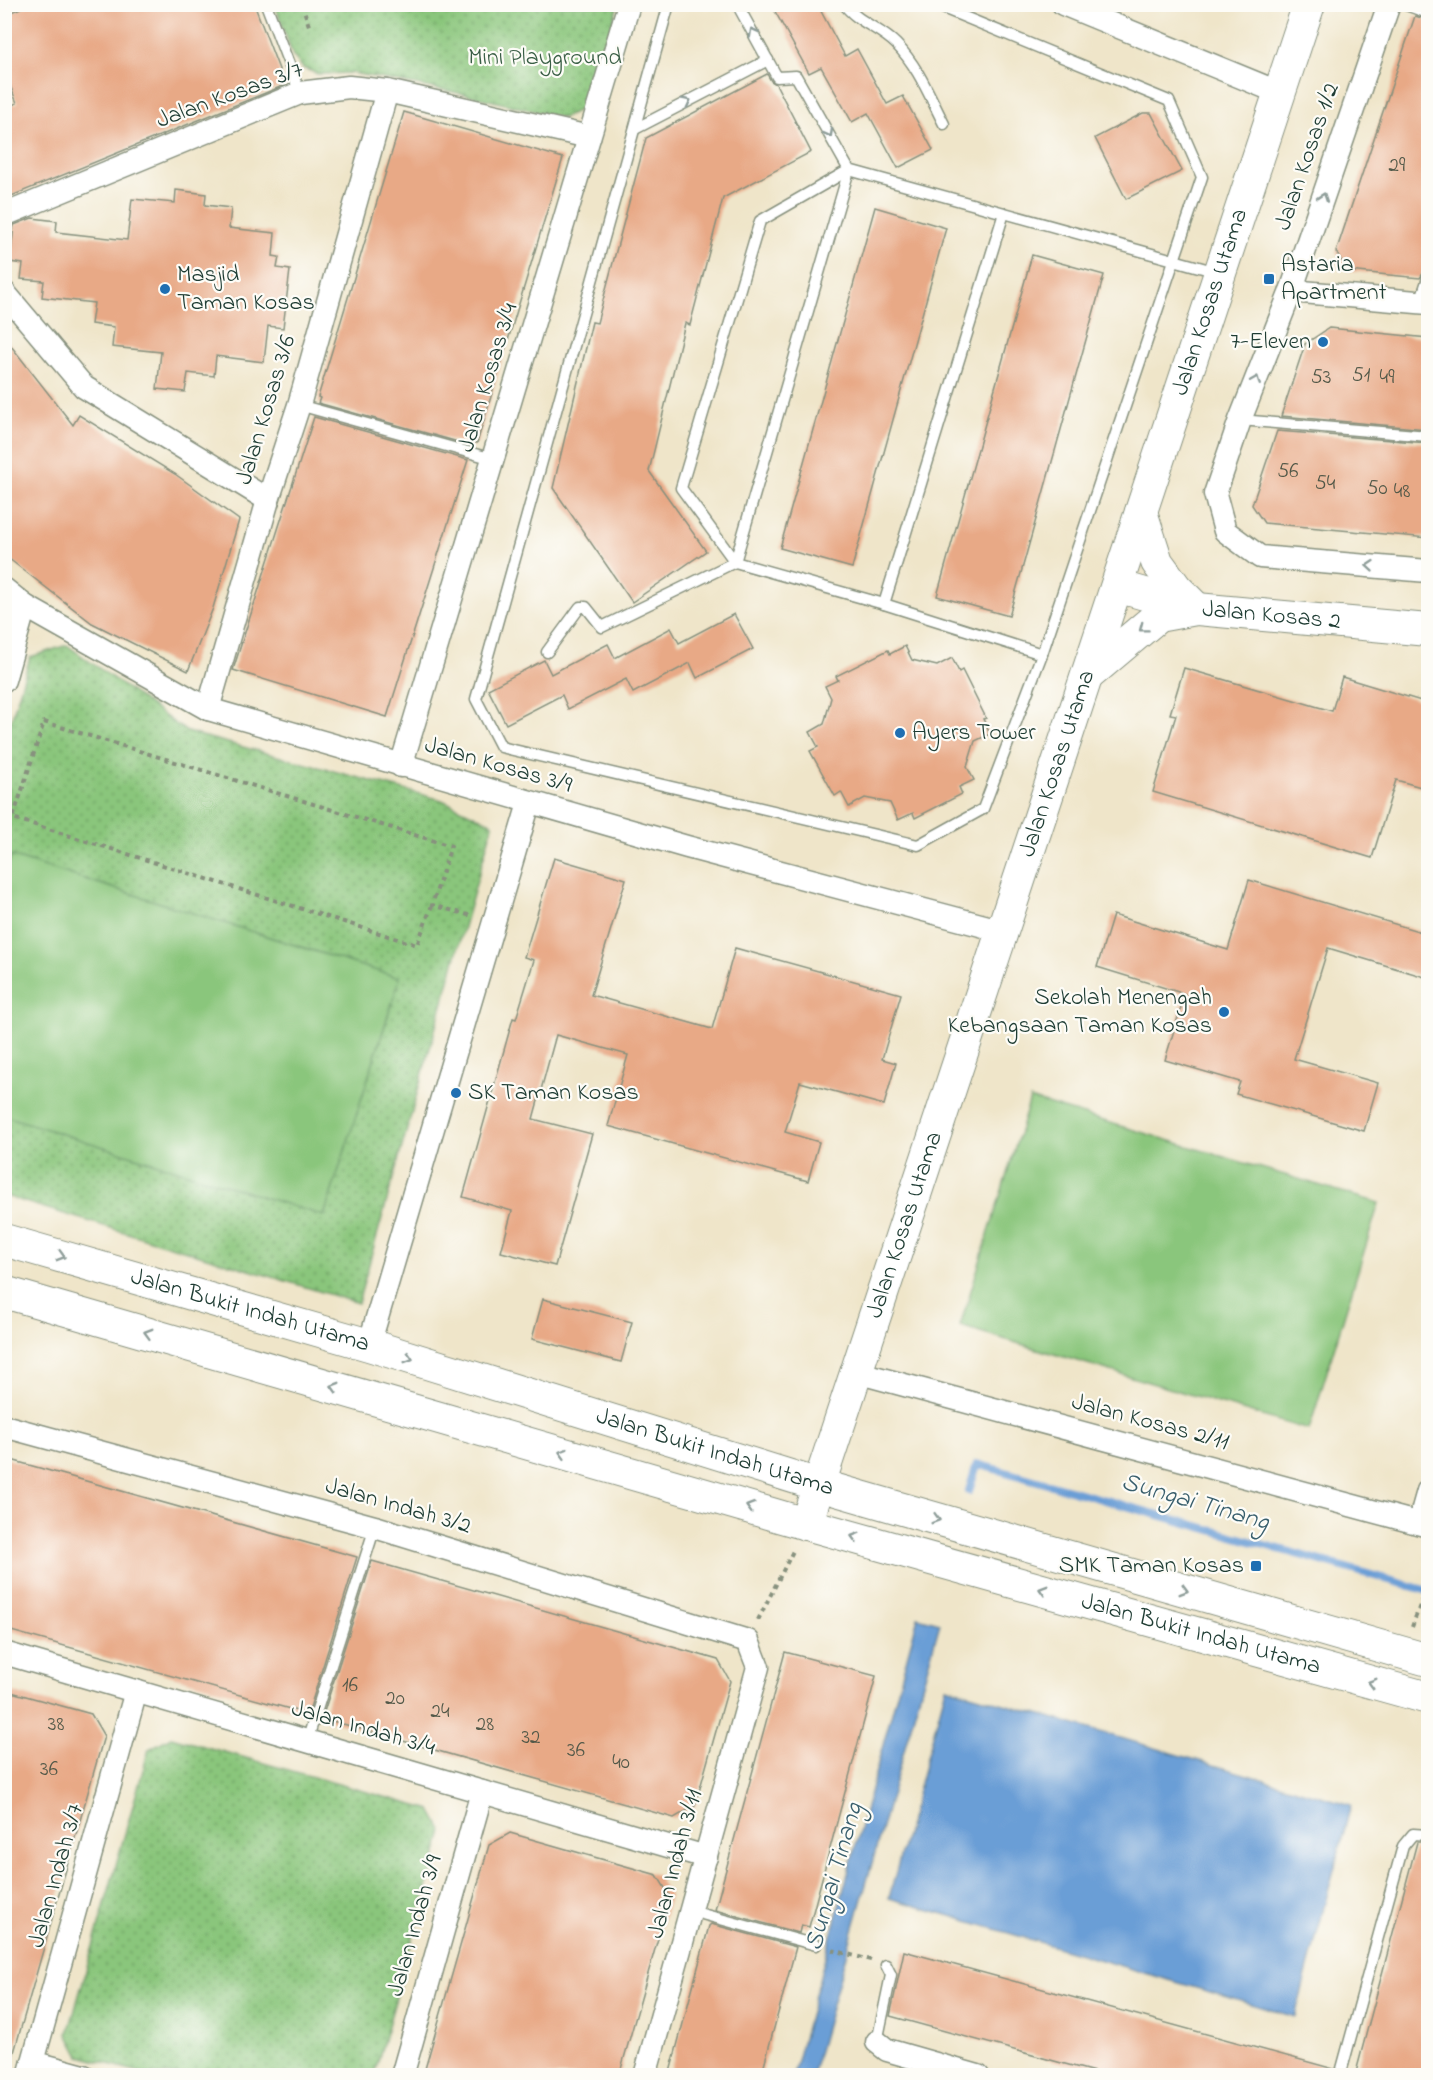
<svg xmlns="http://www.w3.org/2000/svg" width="1433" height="2080" viewBox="0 0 1433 2080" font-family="'Indie Flower',sans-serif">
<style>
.park{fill:url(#park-dots);stroke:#548258;stroke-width:1.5}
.pitch{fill:#8ac67b;stroke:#548258;stroke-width:1.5}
.water{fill:#6a9ed6;stroke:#446e85;stroke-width:1.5}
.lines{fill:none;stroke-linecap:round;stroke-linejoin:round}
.stream{stroke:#6a9ed6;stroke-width:8}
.building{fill:#e8a986}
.lane-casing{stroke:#87917e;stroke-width:13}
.street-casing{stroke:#87917e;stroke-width:25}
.secondary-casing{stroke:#87917e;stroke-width:34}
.path{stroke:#87917e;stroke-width:4;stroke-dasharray:4.5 4.5;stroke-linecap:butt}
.lane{stroke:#fff;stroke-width:10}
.street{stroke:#fff;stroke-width:22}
.secondary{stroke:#fff;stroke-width:32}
.oneway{stroke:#8f9e9a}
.poi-dot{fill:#1f6fb2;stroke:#fdfcf7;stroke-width:2}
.labels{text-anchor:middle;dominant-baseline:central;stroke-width:4.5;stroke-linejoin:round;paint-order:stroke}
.number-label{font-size:21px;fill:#515848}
.park-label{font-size:24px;fill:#3a5f46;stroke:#fdfcf7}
.street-label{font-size:24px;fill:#1f3d34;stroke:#fdfcf7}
.poi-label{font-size:24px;fill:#1f3d34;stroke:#fdfcf7;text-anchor:start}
.water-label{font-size:26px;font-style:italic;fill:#395f6d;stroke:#fdfcf7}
</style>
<defs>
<pattern id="park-dots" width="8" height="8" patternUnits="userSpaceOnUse" patternTransform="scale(1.5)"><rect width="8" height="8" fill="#8ac67b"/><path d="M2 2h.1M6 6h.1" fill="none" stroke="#70a266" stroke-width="1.8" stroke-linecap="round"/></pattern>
</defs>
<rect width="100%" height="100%" fill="#fdfcf7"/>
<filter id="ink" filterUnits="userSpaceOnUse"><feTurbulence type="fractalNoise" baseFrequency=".0167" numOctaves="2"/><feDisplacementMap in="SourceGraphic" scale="12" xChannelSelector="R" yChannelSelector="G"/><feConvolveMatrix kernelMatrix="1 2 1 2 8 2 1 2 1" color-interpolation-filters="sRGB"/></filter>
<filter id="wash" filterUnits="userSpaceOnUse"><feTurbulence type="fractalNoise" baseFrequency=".008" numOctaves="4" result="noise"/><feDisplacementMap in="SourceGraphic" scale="24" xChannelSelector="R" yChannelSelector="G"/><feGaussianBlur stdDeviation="1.35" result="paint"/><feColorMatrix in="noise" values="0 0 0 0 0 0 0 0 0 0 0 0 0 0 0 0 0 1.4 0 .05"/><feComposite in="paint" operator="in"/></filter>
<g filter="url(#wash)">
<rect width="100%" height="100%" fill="#efe5c9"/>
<g class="park">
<polygon points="275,5 618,5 589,105 563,118 464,94 352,73 318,74 303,68 293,56"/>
<polygon points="67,645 187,732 442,800 493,824 358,1303 5,1196 4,744 30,657"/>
<polygon points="171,1737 431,1810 443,1832 374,2075 150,2075 80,2056 68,2034 149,1749"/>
</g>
<g class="pitch">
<polygon points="11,856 400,978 324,1216 5,1116 4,876"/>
<polygon points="1030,1099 1379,1203 1309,1430 960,1326"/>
</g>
<g class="water">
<polygon points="918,1617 940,1623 812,2075 793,2075"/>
<polygon points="946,1687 1351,1805 1295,2017 889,1898"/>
</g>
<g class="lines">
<polyline class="stream" points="969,1491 977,1464 1428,1591"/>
</g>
<g id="blocks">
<g class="building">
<polygon points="30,4 254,4 285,85 4,199 4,108 17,103 4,70 4,15"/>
<polygon points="771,4 817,4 845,56 857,49 887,104 903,96 933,150 898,168 868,113 852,122 821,67 809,73"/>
<polygon points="1415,16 1428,20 1428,271 1424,272 1420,278 1348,271 1336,252"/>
<polygon points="767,74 771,81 776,84 811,152 723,198 690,325 685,323 649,471 706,551 632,602 553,488 592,322 597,323 646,138"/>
<polygon points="404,112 563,158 477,443 474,442 473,446 318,403 320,398 318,397"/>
<polygon points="1143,113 1151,113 1182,171 1126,199 1095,138"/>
<polygon points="176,190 206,194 205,205 231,208 229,228 275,233 273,256 279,257 277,268 290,270 283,328 268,326 264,362 216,356 214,376 188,373 185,392 157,389 161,352 112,347 114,327 91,324 94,303 42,297 44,281 21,279 23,264 10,262 14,225 32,218 57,221 56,232 127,240 132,199 175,203"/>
<polygon points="875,207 946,228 852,568 780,548"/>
<polygon points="1032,255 1104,275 1009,616 937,596"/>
<polygon points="1329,328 1428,338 1428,429 1281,416 1305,344"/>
<polygon points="4,337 73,425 79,415 175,474 239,520 213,608 188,671 92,623 4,555"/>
<polygon points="314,417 468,460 387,717 233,670"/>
<polygon points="1277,431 1428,443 1428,538 1264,523 1252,505"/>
<polygon points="734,614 753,649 697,678 690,663 633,693 626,679 568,709 562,695 506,724 488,689 544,660 551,674 608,644 615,658 671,628 679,643"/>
<polygon points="905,646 912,660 937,666 952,658 959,672 962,670 986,718 983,719 990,734 975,741 967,767 974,780 959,787 962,794 915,818 913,813 898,820 890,803 865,798 849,807 841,792 835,796 810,751 818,747 810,732 824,724 831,698 825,686 838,680 836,676 888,650 890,654"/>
<polygon points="1184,668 1332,711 1342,677 1428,703 1428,789 1396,780 1372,858 1153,792 1176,715 1170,714"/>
<polygon points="554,858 626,879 591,995 712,1029 735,948 901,994 882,1059 896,1063 884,1105 800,1082 785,1132 819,1142 808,1181 608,1126 628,1055 556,1035 533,1119 592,1134 555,1266 501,1252 512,1211 463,1197 513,1018 516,1019 534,960 524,957"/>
<polygon points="1249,880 1428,934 1428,978 1328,948 1294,1059 1378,1083 1364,1131 1236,1094 1240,1082 1165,1060 1185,994 1097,967 1113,915 1228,950"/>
<polygon points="543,1299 632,1322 621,1362 532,1339"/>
<polygon points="4,1458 357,1557 308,1714 4,1629"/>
<polygon points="372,1561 718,1660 730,1681 695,1806 674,1818 322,1718"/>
<polygon points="785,1652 876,1676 809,1927 801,1925 799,1933 715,1910"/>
<polygon points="4,1690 91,1714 104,1736 11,2063 4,2063"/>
<polygon points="510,1833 657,1875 670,1896 619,2076 423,2076 489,1845"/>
<polygon points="1417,1842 1428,1842 1428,2076 1355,2076"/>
<polygon points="711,1924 796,1947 761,2076 669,2076 709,1926"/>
<polygon points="904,1951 1334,2069 1333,2076 1109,2076 890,2016"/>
</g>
</g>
</g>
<g filter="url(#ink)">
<use href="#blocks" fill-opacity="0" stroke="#87917e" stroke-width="1.5"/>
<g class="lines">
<defs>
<g id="lane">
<polyline points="266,4 300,93"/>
<polyline points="669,4 476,699 501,747 918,845 983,809 1042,654 1202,177 1169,101 933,4"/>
<path d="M844,4C857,22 880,28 896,44C918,66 930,97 944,124"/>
<polyline points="1403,4 1428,13"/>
<polyline points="635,129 768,60"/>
<polyline points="1420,302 1428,278"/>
<polyline points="299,405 493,459"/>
<polyline points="1240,420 1428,436"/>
<polyline points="884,604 1004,213"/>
<polyline points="547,652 580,607 586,607 602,627 735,562 849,170 796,76 777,77 737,4"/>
<polyline points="1042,654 884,604 735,562 681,488 760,221 849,170 1217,272"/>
<polyline points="307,1741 375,1527"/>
<polyline points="691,1911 816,1945"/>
<polyline points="877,2042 891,1975 886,1965"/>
<polyline points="1340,2076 1403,1846 1413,1834 1428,1835"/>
</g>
<g id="street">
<polyline points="1063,4 1280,93"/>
<polyline points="1389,4 1291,291 1240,420 1215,494 1225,531 1260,557 1428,571"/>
<polyline points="4,215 300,93 349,87 387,91 589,137"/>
<polyline points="1291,291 1428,303"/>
<polyline points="4,292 84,387 268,500"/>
<polyline points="4,589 25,606 208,709 687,847 1003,931"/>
<polyline points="4,680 25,606"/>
<polyline points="208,709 268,500 299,405 387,91"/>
<polyline points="401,766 629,4"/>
<polyline points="369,1345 529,803"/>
<polyline points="856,1372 1428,1526"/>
<polyline points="4,1426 375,1527 748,1641 758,1667 645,2076"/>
<polyline points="1419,1523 1428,1491"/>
<polyline points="4,1653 706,1857"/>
<polyline points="877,2042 887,2050 978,2076"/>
<polyline points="33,2062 84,2076"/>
<polyline points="29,2076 136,1691"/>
<polyline points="402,2076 482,1792"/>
</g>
<g id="secondary">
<polyline points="1141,512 1157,562 1176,588 1196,608"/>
<path id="s1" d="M1117,586L1197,609L1428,630"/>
<polyline points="1088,675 1158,616 1196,609"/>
<path id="s2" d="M4,1240L369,1345L819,1485L1428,1660"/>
<path id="s3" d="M4,1292L806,1524L1428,1698"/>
<path id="s4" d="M806,1524L1309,4"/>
</g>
</defs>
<use href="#lane" class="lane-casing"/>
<use href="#street" class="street-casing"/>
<use href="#secondary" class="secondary-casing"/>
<g class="path">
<polyline points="302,4 310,29"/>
<polyline points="432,905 417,945 13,818 44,722 451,846 432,905 472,916"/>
<polyline points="758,1620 794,1549"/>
<polyline points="1412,1627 1428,1583"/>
<polyline points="832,1950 871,1960"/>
</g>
<use href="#lane" class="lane"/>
<use href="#street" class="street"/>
<use href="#secondary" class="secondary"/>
</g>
<defs><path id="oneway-chevron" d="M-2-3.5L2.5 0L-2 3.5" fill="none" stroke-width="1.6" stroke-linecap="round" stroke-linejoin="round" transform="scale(1.5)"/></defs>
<g class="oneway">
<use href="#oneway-chevron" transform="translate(753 32) rotate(-119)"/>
<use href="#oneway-chevron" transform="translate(687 102) rotate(-27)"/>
<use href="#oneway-chevron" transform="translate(829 133) rotate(61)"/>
<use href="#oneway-chevron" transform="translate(1323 197) rotate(-71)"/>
<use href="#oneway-chevron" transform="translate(1256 380) rotate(-68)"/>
<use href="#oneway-chevron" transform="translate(1370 566) rotate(-175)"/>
<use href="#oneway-chevron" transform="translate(1143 628) rotate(143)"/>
<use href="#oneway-chevron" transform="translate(61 1256) rotate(16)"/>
<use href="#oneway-chevron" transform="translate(148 1333) rotate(-164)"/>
<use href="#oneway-chevron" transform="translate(409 1358) rotate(17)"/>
<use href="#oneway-chevron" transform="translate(335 1387) rotate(-164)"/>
<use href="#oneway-chevron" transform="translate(563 1453) rotate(-164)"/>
<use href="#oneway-chevron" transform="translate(750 1507) rotate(-164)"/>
<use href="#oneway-chevron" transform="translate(936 1519) rotate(16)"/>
<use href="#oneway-chevron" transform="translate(855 1537) rotate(-164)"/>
<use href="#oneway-chevron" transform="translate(1043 1590) rotate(-164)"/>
<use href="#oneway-chevron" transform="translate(1184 1590) rotate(16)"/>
<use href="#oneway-chevron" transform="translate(1372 1683) rotate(-164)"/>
</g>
</g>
<g class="poi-dot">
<rect x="1263" y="273" width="12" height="12" rx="3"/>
<circle cx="165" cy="289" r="6"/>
<circle cx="1323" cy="342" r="6"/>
<circle cx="900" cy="733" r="6"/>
<circle cx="1224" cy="1012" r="6"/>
<circle cx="456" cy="1093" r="6"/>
<rect x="1250" y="1560" width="12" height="12" rx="3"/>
</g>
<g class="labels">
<g class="number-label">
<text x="1397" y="166">29</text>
<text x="1361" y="376">51</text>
<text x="1321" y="378">53</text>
<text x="1387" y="378">49</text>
<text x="1288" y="472">56</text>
<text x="1325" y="484">54</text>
<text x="1377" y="489">50</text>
<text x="1402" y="492">48</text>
<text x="350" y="1686">16</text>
<text x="395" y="1699">20</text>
<text x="440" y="1712">24</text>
<text x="56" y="1725">38</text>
<text x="485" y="1725">28</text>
<text x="531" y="1738">32</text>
<text x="576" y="1751">36</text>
<text x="621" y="1763">40</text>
<text x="49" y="1770">36</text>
</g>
<g class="park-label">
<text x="545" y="58">Mini Playground</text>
</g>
<g class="street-label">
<text transform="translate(230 96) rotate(-20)">Jalan Kosas 3/7</text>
<text transform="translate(1308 157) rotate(-71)">Jalan Kosas 1/2</text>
<text stroke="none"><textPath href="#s4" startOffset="1287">Jalan Kosas Utama</textPath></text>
<text transform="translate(489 378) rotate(-73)">Jalan Kosas 3/4</text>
<text transform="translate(267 410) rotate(-73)">Jalan Kosas 3/6</text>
<text stroke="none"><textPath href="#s1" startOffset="158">Jalan Kosas 2</textPath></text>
<text stroke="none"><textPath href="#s4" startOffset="801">Jalan Kosas Utama</textPath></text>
<text transform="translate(498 766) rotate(16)">Jalan Kosas 3/9</text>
<text stroke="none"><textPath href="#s4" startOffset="315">Jalan Kosas Utama</textPath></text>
<text stroke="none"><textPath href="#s2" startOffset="256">Jalan Bukit Indah Utama</textPath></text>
<text transform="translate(1150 1423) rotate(15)">Jalan Kosas 2/11</text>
<text stroke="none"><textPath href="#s2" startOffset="742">Jalan Bukit Indah Utama</textPath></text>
<text transform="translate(398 1507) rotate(16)">Jalan Indah 3/2</text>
<text stroke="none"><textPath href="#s3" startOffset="1245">Jalan Bukit Indah Utama</textPath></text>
<text transform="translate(363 1729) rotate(16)">Jalan Indah 3/4</text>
<text transform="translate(676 1864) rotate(-75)">Jalan Indah 3/11</text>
<text transform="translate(57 1876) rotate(-74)">Jalan Indah 3/7</text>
<text transform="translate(416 1926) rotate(-74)">Jalan Indah 3/9</text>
</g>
<g class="poi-label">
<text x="1281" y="265">Astaria<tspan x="1281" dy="28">Apartment</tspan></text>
<text x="177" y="275">Masjid<tspan x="177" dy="28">Taman Kosas</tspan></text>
<text x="1311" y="342" text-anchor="end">7-Eleven</text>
<text x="912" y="733">Ayers Tower</text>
<text x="1212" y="998" text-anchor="end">Sekolah Menengah<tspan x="1212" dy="28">Kebangsaan Taman Kosas</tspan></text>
<text x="468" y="1093">SK Taman Kosas</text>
<text x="1244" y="1566" text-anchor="end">SMK Taman Kosas</text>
</g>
<g class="water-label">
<text transform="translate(1195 1503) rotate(16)">Sungai Tinang</text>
<text transform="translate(835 1877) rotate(-74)">Sungai Tinang</text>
</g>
</g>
<rect width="1433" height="2080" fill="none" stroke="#fdfcf7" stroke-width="24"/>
</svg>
